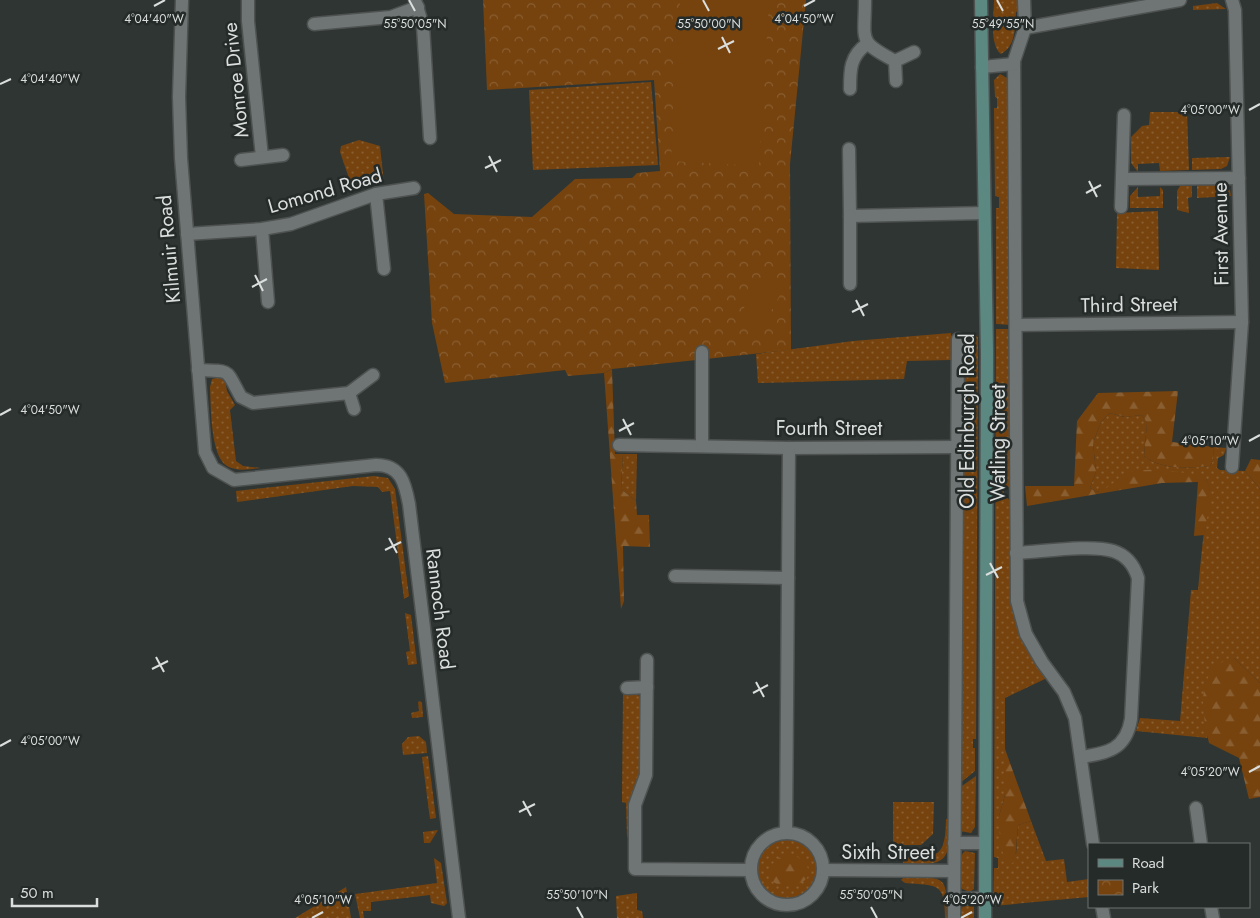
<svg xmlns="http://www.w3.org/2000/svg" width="1260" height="918" viewBox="0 0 1260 918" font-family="Jost,sans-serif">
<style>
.grass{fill:url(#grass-dots)}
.forest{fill:url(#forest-firs)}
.park{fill:url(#park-crowns)}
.pitch{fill:#76430e}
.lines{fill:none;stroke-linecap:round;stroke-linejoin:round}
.minor-casing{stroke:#4e5251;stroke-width:15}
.tertiary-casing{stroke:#4e5251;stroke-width:15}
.secondary-casing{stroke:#4e5251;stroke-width:15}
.minor{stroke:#6e7574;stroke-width:12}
.tertiary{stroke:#6e7574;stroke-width:12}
.secondary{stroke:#5c8882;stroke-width:12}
.ticks{fill:none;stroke:#dadedd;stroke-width:2}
.labels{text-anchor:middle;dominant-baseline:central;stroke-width:5;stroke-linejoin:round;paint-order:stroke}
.street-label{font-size:20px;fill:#dadedd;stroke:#252b29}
.ticks-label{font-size:12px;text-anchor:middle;fill:#dadedd;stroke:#252b29;stroke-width:5;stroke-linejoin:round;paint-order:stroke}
</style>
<defs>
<pattern id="grass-dots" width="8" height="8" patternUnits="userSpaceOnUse" patternTransform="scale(1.25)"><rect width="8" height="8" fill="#76430e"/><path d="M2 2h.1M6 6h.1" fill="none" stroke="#895e31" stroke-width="1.8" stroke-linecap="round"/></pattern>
<pattern id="forest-firs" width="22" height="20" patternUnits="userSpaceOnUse" patternTransform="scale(1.25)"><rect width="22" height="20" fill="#76430e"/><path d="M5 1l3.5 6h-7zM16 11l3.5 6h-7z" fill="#895e31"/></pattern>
<pattern id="park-crowns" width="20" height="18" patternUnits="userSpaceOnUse" patternTransform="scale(1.25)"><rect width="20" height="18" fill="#76430e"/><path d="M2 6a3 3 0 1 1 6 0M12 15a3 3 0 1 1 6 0" fill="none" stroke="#895e31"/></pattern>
</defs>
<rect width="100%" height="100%" fill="#2f3533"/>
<g class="grass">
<path d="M994,0H1019V11L1016,12C1015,27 1016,46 1001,54C989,45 994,14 994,0Z"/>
<polygon points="1217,3 1226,9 1193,10 1193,6"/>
<polygon points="1000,74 1007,78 1007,103 1011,102 1011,325 996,324 996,208 999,208 999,197 995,196 994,108 997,108 997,98 995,97 994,80"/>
<polygon points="651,82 658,165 533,170 529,90"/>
<polygon points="1150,112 1187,112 1189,170 1160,171 1159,163 1138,164 1138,172 1131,163 1131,137 1142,126 1149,125"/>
<polygon points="359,140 380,146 384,183 369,186 366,178 351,184 340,152 341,146"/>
<polygon points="1230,157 1227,166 1221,169 1192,170 1192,158"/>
<polygon points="1197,185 1222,185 1230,190 1231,196 1197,198"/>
<polygon points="1180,186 1192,186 1192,197 1188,198 1189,213 1177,210 1177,191"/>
<polygon points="1138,187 1138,197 1160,196 1160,187 1163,190 1163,208 1130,208 1130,196"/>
<polygon points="1158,211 1159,270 1116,268 1117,213"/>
<polygon points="996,329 1012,329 1010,486 1004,490 1004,496 1011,501 1014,615 1028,650 1047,678 1005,698 1005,795 999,816 1016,855 1018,825 1031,821 1046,861 1064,859 1067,882 1089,879 1089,897 993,906 994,868 998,868 998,858 994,857"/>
<polygon points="951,333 951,360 907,361 904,379 758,383 756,354 853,341"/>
<polygon points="975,333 978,338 976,739 973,739 973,748 975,748 975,771 959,784 962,355"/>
<path d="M219,377L225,381L227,391L235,405L230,410L236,461L243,466L261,468C250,469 237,472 227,466C210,456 211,405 210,387L212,379Z"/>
<path d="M1110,413L1124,417L1142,415L1147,423L1144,456C1160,470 1190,468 1210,466L1213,461L1214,447L1226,448L1224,455L1218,458L1217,468L1220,470L1245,471L1260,489V683L1234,658L1207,738L1136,731L1140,718L1180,721L1191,590H1198C1200,568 1202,546 1205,524C1207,507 1214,496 1206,479L1116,483L1108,489L1097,492L1090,488L1096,472L1093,443L1101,422Z"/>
<polygon points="623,454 637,454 636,501 621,489"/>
<polygon points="374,476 388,478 395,489 409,596 404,599 390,491 382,492 378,487 353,486 237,502 236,491"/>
<polygon points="405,613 411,615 417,664 408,665 406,652 410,651"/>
<path d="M636,692L642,700C642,748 643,793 627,838L626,803L622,802L623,693Z"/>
<polygon points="420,701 422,703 423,717 412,718 411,713 419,711 418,702"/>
<polygon points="419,736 426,742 427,753 403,755 402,744 408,737"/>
<polygon points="428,756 436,818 430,819 422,757"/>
<polygon points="976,776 975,827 971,833 960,831 959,788"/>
<polygon points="893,802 934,802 933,834 921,845 893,845"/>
<path d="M946,819H948C948,843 955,864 923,864C916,864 909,864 903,863L905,857C941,858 945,855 946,819Z"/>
<polygon points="438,830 430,843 424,843 423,832"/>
<circle cx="786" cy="870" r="31"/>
<path d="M965,851L975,853L974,889L970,892L962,889C957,879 956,859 965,851Z"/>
<polygon points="434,858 441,863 447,903 444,906 431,903 430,895 371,902 371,911 363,911 364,918 360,918 355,894 437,883"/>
<path d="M904,877C946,878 947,874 947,918H945C945,881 936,886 905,883L901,880Z"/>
<polygon points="346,887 351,918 295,918"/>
<polygon points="637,893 637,910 642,911 643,918 617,918 616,896"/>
<polygon points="969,904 974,906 974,918 958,918 963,906"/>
</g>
<g class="forest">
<polygon points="612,369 615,454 623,454 621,489 636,501 637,515 649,515 650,547 623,546 624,601 621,609 604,373"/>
<path d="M1178,391L1172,442L1214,447L1213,461L1210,466C1190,468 1160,470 1144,456L1147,423L1142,415L1125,417L1110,413L1101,422L1093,443L1096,472L1090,488L1097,492C1112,488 1119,475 1129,472C1147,467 1189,471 1206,479C1216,498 1206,515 1204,535L1194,536L1198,482L1162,483L1027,506L1025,486H1074L1077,421L1098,393Z"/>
<polygon points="1251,459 1260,460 1260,489 1245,471"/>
<path d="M1234,658L1260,683V797L1249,799L1239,758L1209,743C1204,719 1195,682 1219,664C1223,661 1230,660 1234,658Z"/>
<polygon points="1005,749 1031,821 1018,825 1015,862 1009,864 1004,859 1000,839 999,816 1005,795"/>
<path d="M784,854C790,854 798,856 803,861C829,888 757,898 771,865Z"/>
</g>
<polygon class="park" points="483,0 806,0 790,164 791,350 612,369 604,373 568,376 565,370 445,383 432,323 424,194 428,193 454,214 532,217 575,179 632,178 637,173 660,171 654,80 487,90"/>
<g class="pitch">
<polygon points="680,0 769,0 759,166 671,161"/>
<polygon points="764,272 786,284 761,329 739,317"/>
</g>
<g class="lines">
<defs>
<g id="minor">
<polyline points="248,0 248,21 262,157"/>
<polyline points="415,0 423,26 430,138"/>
<path d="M865,0C865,41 857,41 895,61"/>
<polyline points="1024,0 1025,28 1014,61 1017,601 1026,634 1042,662 1064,692 1075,718 1093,844"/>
<polyline points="1232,0 1235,10 1242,322 1232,467"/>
<polyline points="314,24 391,17 418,7"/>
<polyline points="1025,28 1180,0"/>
<polyline points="982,67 1014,64"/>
<polyline points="896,81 895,61 914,52"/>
<path d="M850,89C850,70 850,56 867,44"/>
<polyline points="849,149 850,216 984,213"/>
<polyline points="241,160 283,155"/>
<polyline points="1123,179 1239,178"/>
<polyline points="376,194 384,269"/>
<polyline points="1121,207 1124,115"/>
<polyline points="850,216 850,284"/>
<polyline points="262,229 268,302"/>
<polyline points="187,234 262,229 291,224 376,194 414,188"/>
<polyline points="1017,325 1242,322"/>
<path d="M198,370C233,371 225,369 241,397L253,403L349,393"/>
<polyline points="354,409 349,393 373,375"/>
<polyline points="619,445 789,448 957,447"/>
<polyline points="702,445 702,352"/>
<path d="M1016,553C1041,552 1091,544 1113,551C1126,555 1134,565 1138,578L1131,719C1126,750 1107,753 1081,757"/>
<polyline points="675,576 788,578"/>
<polyline points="647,660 646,775 635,805 635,869 750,870"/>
<polyline points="627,688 647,687"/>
<polyline points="1196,808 1201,844"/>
<circle cx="787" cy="869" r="36"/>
<polyline points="786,833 789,448"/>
<polyline points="954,843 984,843"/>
<polyline points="823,870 953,871"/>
<polyline points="954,899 984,898"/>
<polyline points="1102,907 1104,918"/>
<polyline points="1211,907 1213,918"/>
<polyline points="954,918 958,339"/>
</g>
<path id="tertiary" d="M182,0L179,97L181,158L205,452L213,468L234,480L376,465C401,465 405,483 409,504L459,918"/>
<polyline id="secondary" points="981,0 987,353 985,918"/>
</defs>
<use href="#minor" class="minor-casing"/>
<use href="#tertiary" class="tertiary-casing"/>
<use href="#secondary" class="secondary-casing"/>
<use href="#minor" class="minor"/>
<use href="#tertiary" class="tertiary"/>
<use href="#secondary" class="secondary"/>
</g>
<path class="ticks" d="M409,0L415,11M703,0L709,11M997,0L1003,11M154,6L165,0M804,6L815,0M722,37L730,53M718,49L734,41M0,84L11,79M1249,110L1260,104M489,156L497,172M485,168L501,160M1089,181L1097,197M1086,193L1101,185M255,275L263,291M252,287L267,279M856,300L864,316M852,312L868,304M0,415L11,409M623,419L631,435M619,431L634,423M1249,441L1260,435M389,538L397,553M385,550L401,542M990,563L998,578M986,575L1002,567M156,657L164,672M152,669L168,661M756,682L764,697M753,693L768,685M0,746L11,740M1249,772L1260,766M523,801L531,816M519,812L535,804M577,907L583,918M871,907L877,918M312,918L323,912M961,918L972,912"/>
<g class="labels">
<g class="street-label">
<text transform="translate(236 80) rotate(-96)">Monroe Drive</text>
<text transform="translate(325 191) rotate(-16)">Lomond Road</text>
<text transform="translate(1221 234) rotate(-91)">First Avenue</text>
<text transform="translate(169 249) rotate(-95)">Kilmuir Road</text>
<text transform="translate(1129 305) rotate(-1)">Third Street</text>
<text transform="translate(967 421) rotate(-90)">Old Edinburgh Road</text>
<text x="829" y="428">Fourth Street</text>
<text transform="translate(998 443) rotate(-90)">Watling Street</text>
<text transform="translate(440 609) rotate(83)">Rannoch Road</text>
<text x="888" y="852">Sixth Street</text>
</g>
</g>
<g class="ticks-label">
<text x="804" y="23">4°04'50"W</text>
<text x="154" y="23">4°04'40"W</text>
<text x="415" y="28">55°50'05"N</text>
<text x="709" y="28">55°50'00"N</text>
<text x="1003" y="28">55°49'55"N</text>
<text x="50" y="83">4°04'40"W</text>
<text x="1210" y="114">4°05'00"W</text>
<text x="50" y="414">4°04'50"W</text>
<text x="1210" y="445">4°05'10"W</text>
<text x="50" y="745">4°05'00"W</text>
<text x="1210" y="776">4°05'20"W</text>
<text x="577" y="899">55°50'10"N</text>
<text x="871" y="899">55°50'05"N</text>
<text x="323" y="904">4°05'10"W</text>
<text x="972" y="904">4°05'20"W</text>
</g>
<rect x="1088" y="843" width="162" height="65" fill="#252b29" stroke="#6d7371"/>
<rect x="1098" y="859" width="25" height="8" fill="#5c8882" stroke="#6d7371"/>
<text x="1132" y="868" font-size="15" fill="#dadedd">Road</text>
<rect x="1098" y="880" width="25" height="15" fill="url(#park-crowns)" stroke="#6d7371"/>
<text x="1132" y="893" font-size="15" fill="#dadedd">Park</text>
<path d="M12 898v8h85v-8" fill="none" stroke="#dadedd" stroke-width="2.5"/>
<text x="20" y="898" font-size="15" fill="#dadedd" stroke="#252b29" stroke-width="4" paint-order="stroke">50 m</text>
</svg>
